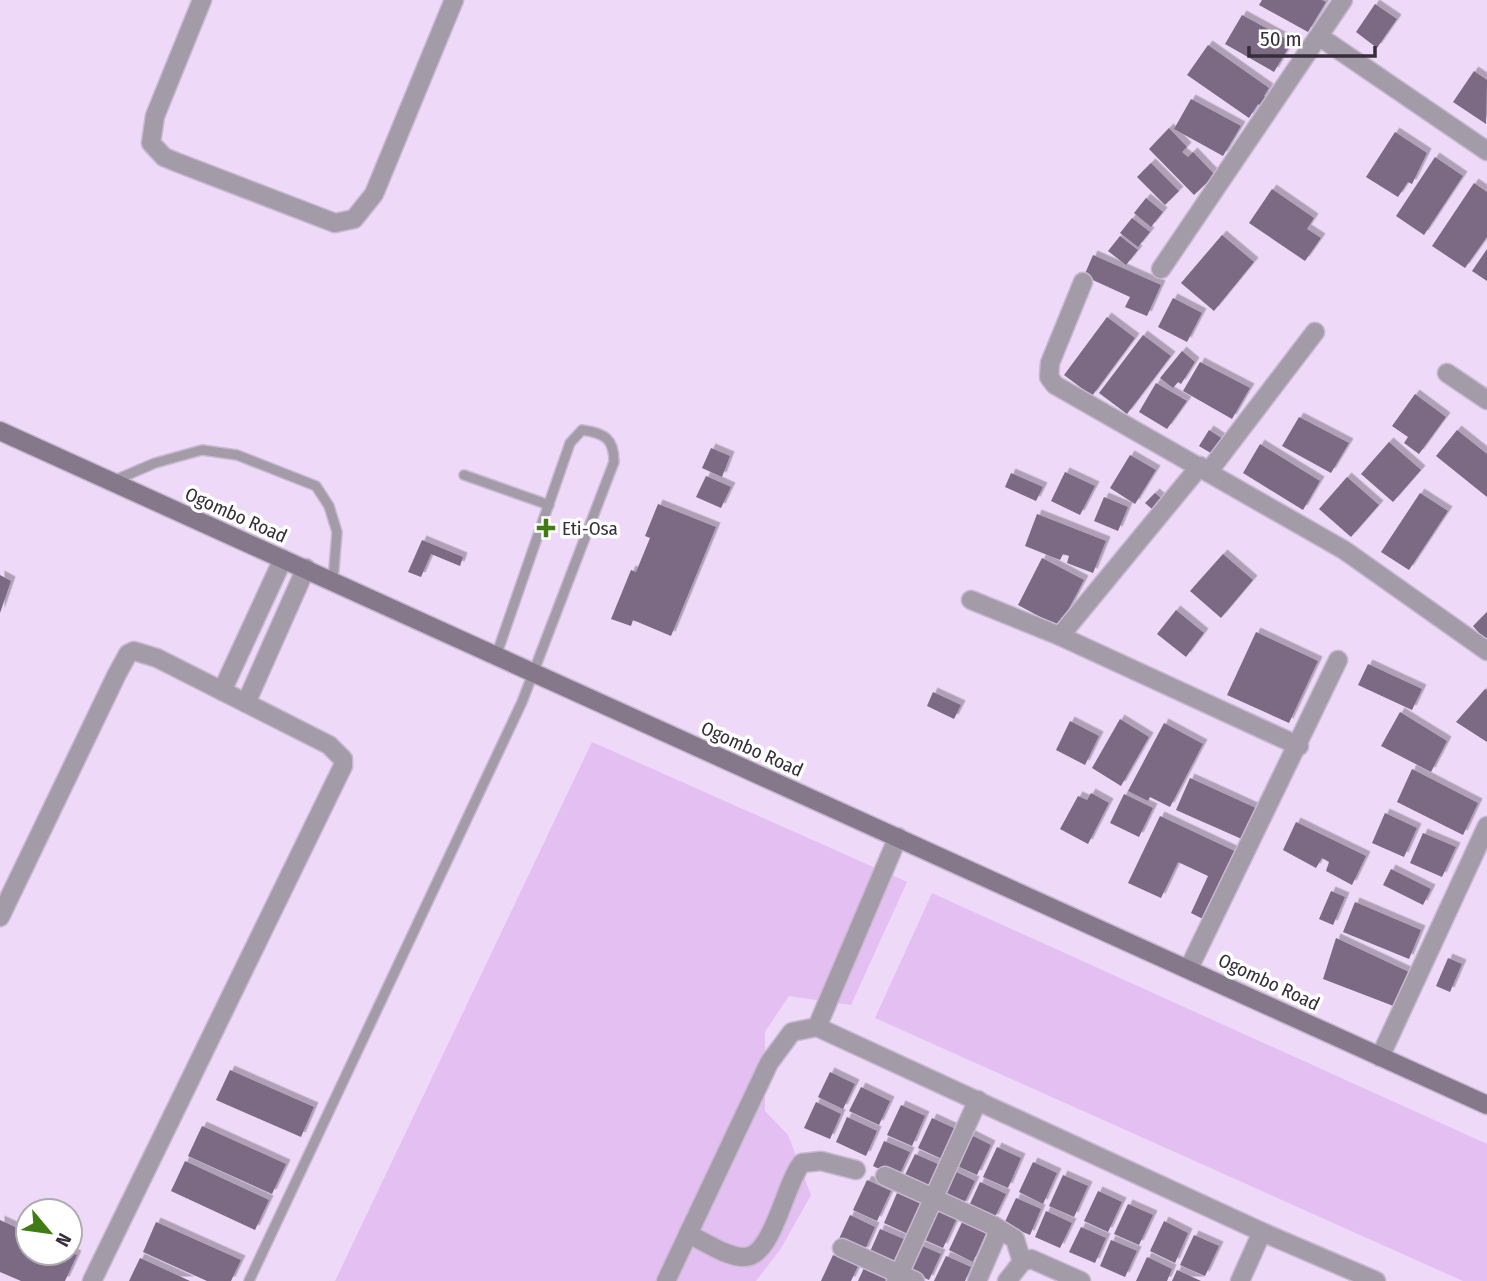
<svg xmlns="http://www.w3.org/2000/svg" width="1487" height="1281" viewBox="0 0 1487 1281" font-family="'Fira Sans Condensed',sans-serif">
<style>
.green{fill:#e3bff2}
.building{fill:#7b6983;filter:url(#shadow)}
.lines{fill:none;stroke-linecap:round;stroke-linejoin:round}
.lane-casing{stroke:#c9b8d2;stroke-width:12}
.street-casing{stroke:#c9b8d2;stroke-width:21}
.secondary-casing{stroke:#c9b8d2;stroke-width:21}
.lane{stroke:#a39ba7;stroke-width:9}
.street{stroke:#a39ba7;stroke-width:18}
.secondary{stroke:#85788a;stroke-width:18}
.poi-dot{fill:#407b13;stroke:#fff;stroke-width:2.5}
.labels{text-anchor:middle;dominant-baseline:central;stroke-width:7;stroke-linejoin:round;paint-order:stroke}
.street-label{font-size:19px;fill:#362e39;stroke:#fff}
.poi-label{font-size:19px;fill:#362e39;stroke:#fff;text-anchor:start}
</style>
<defs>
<filter id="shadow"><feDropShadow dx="4.5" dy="-4.5" stdDeviation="0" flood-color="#0004"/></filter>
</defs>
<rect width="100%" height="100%" fill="#eedaf8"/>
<g class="green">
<polygon points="592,742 907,882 851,1005 789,996 765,1032 765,1111 788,1135 811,1195 780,1250 756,1281 335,1281"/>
<polygon points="932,893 1487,1144 1487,1281 1463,1281 875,1018"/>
</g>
<g class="building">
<polygon points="1262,0 1322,0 1326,2 1308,32 1259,5"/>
<polygon points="1375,4 1397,19 1377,48 1356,32"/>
<polygon points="1242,15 1292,42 1274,72 1225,44"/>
<polygon points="1208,45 1269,88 1264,96 1269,100 1263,108 1258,104 1249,118 1187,75"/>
<polygon points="1474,71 1487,80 1486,124 1453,102"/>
<polygon points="1191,99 1241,126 1223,156 1174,129"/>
<polygon points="1169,128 1187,147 1182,152 1188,157 1193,152 1215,175 1194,195 1149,149"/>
<polygon points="1395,132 1427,153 1412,184 1408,182 1398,197 1366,177"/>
<polygon points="1435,157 1463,176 1424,235 1396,216"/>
<polygon points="1151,163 1179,191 1165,205 1137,177"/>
<polygon points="1474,183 1487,192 1487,237 1465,268 1432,246"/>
<polygon points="1272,189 1314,218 1307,229 1321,238 1305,261 1249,223"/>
<polygon points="1146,198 1163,212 1151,227 1134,213"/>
<polygon points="1132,218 1150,232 1138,247 1120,233"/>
<polygon points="1222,235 1254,262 1214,311 1181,283"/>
<polygon points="1120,236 1138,250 1126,265 1108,251"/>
<polygon points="1487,249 1487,281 1472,271"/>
<polygon points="1093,255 1161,285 1147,316 1125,307 1130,297 1084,276"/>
<polygon points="1173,298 1202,313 1187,342 1158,327"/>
<polygon points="1107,317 1135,338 1092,396 1064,375"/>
<polygon points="1143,335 1171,356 1127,414 1099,393"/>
<polygon points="1182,351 1195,362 1181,384 1178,382 1173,388 1160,378"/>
<polygon points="1200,362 1250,388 1232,419 1183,391"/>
<polygon points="1156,383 1187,401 1167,429 1139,412"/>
<polygon points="1415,394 1446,417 1419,454 1404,443 1408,437 1392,426"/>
<polygon points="1299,417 1349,443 1331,473 1282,446"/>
<polygon points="1209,430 1223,439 1214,455 1199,446"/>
<polygon points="1457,430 1487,454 1487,497 1436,456"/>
<polygon points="1389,442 1421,470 1393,502 1361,474"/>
<polygon points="1260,444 1320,481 1303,510 1243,473"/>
<polygon points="711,448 730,456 722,477 702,468"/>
<polygon points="1130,455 1156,470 1135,504 1110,488"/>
<polygon points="1065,472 1095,486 1080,515 1051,501"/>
<polygon points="1011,473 1043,487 1036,501 1005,487"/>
<polygon points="706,476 731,487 721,508 696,497"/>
<polygon points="1347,477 1379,505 1351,537 1319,509"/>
<polygon points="1155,493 1162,499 1153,510 1145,503"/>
<polygon points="1420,493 1448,511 1409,570 1381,552"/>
<polygon points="1104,497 1128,507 1118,531 1094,521"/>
<polygon points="658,504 716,527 671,636 633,620 631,626 611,619 631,570 636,572 650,538 645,536"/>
<polygon points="1037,514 1106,541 1093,573 1067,563 1069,556 1063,554 1060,560 1025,546"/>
<polygon points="422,540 463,557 460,566 431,554 421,577 408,572"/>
<polygon points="1223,554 1253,580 1221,618 1190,591"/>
<polygon points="1042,558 1084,580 1059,627 1018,605"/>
<polygon points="0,575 11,581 0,613"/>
<polygon points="1176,610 1204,633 1186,657 1157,634"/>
<polygon points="1487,612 1487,642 1473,626"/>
<polygon points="1256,632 1318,661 1289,723 1227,695"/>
<polygon points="1368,664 1422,689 1412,710 1358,685"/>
<polygon points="1485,689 1487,690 1487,742 1456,722"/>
<polygon points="933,692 961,705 954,719 927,706"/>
<polygon points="1400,712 1447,741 1431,772 1381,746"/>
<polygon points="1120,719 1149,737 1121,786 1092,768"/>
<polygon points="1070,721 1099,736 1085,765 1056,750"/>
<polygon points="1164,723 1203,744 1170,807 1150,797 1148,801 1128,791"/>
<polygon points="1412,769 1478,803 1463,835 1397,802"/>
<polygon points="1190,778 1258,809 1244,840 1176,810"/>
<polygon points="1091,793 1109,803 1088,844 1060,829 1078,796 1087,800"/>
<polygon points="1124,794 1153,808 1139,837 1110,823"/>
<polygon points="1385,813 1417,828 1404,857 1372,843"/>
<polygon points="1160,816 1241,854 1209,922 1191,913 1208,876 1178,862 1161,898 1128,883"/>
<polygon points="1296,822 1366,856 1352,885 1326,871 1329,862 1322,858 1316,868 1283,850"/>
<polygon points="1423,833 1456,847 1442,877 1410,863"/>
<polygon points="1391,869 1431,889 1423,905 1383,885"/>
<polygon points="1331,891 1345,897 1333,925 1319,919"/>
<polygon points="1355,902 1421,930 1409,959 1343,932"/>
<polygon points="1336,938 1411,973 1396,1007 1323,979"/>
<polygon points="1448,958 1462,964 1450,992 1436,986"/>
<polygon points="230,1070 314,1107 301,1137 216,1100"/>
<polygon points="830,1072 855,1084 843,1109 818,1097"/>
<polygon points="861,1087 890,1101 879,1125 849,1111"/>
<polygon points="816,1102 841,1114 830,1139 804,1128"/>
<polygon points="901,1105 925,1116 912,1146 887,1135"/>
<polygon points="847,1117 877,1131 866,1156 836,1142"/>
<polygon points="932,1118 956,1129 942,1159 918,1148"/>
<polygon points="202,1126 286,1164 272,1194 188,1156"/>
<polygon points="967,1133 991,1145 977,1175 953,1164"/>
<polygon points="884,1141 910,1152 898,1178 873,1166"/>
<polygon points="997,1147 1021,1158 1008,1188 983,1177"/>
<polygon points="915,1154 940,1165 928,1191 903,1179"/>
<polygon points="185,1161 269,1200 255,1230 171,1191"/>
<polygon points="1033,1162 1057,1173 1043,1204 1019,1192"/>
<polygon points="950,1169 975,1181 963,1206 938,1195"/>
<polygon points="1063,1175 1088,1186 1074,1217 1049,1206"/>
<polygon points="867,1180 891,1191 877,1221 853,1210"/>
<polygon points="980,1182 1006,1194 994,1219 968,1208"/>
<polygon points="1098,1191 1122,1202 1108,1232 1084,1221"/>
<polygon points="897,1193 922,1204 908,1234 884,1223"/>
<polygon points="1016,1198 1041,1209 1030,1235 1004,1224"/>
<polygon points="1128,1204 1153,1215 1139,1245 1114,1234"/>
<polygon points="932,1207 957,1218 943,1248 918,1237"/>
<polygon points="1046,1211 1072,1223 1060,1248 1035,1237"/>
<polygon points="850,1215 875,1227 864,1252 838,1241"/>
<polygon points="0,1220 28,1233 28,1253 70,1252 77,1255 65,1281 21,1281 0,1272"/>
<polygon points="963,1220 987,1231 973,1262 949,1250"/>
<polygon points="1164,1221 1188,1233 1175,1263 1150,1251"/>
<polygon points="156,1222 241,1260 231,1281 207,1281 143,1252"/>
<polygon points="1081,1227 1106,1238 1095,1263 1069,1252"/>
<polygon points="880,1229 906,1240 894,1266 869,1254"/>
<polygon points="1194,1235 1219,1246 1205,1276 1180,1265"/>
<polygon points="1111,1240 1137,1251 1125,1277 1100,1266"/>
<polygon points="915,1243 941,1254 929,1280 904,1268"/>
<polygon points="833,1255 858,1266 851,1281 821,1281"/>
<polygon points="946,1256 971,1267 965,1281 934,1281"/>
<polygon points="1147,1257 1172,1269 1167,1281 1136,1281"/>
<polygon points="140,1258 190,1281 129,1281"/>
<polygon points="864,1268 891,1281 858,1281"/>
<polygon points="1177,1270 1201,1281 1172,1281"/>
</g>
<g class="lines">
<defs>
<g id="lane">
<polyline points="464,475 549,505"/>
<polyline points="113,481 155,463 202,450 237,455 316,486 329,506 337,532 333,581"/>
<path d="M249,1281L522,702L614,462C614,439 605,433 582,430L570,443L496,656"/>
</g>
<g id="street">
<polyline points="202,0 155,116 151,143 164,157 176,162 335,223 354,219 374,194 454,0"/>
<polyline points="1320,37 1487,151"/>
<polyline points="1161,269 1343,0"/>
<polyline points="1083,282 1050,363 1049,377 1055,385 1344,550 1487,651"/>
<polyline points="1447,373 1487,400"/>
<polyline points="1209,471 1315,332"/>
<polyline points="971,600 1060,636 1299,746"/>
<polyline points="1060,636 1200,466"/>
<polyline points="222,691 283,559"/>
<polyline points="246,703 306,568"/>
<polyline points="0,917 117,674 128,654 134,651 157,658 329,745 343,759 343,766 92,1281"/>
<polyline points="1189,968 1338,660"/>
<polyline points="817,1027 898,837"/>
<polyline points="1380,1057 1487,826"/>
<polyline points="885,1176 994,1226 997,1235 977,1281"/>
<polyline points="994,1226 1015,1239 1022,1262"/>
<path d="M688,1234C704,1241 726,1257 744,1257C773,1258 785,1182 802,1163L821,1161L856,1170"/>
<polyline points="842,1248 915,1281"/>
<polyline points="666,1281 769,1063 792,1032 817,1027 1262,1232 1376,1281"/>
<polyline points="896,1281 978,1100"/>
<polyline points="1007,1281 1022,1262 1031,1259 1081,1281"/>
<polyline points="1240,1281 1262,1232"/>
</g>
<polyline id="secondary" points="0,431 1487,1105"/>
</defs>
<use href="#lane" class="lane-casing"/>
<use href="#street" class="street-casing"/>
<use href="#secondary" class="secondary-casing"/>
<use href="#lane" class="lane"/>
<use href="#street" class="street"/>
<use href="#secondary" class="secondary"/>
</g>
<path class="poi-dot" d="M542.5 517.5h7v7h7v7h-7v7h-7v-7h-7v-7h7z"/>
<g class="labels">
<g class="street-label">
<text transform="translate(236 515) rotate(24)">Ogombo Road</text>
<text transform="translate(752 749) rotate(24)">Ogombo Road</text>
<text transform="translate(1269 982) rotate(25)">Ogombo Road</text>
</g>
<g class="poi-label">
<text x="562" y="528">Eti-Osa</text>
</g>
</g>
<g transform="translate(49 1232) rotate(119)"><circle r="33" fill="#ffffff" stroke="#afabb0" stroke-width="2"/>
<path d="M0-5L12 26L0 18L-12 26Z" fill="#407b13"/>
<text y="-10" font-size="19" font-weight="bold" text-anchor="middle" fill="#362e39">N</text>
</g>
<path d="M1249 46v10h126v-10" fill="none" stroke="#362e39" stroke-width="3.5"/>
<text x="1260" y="46" font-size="21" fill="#362e39" stroke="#ffffff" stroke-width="5" paint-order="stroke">50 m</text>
</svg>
